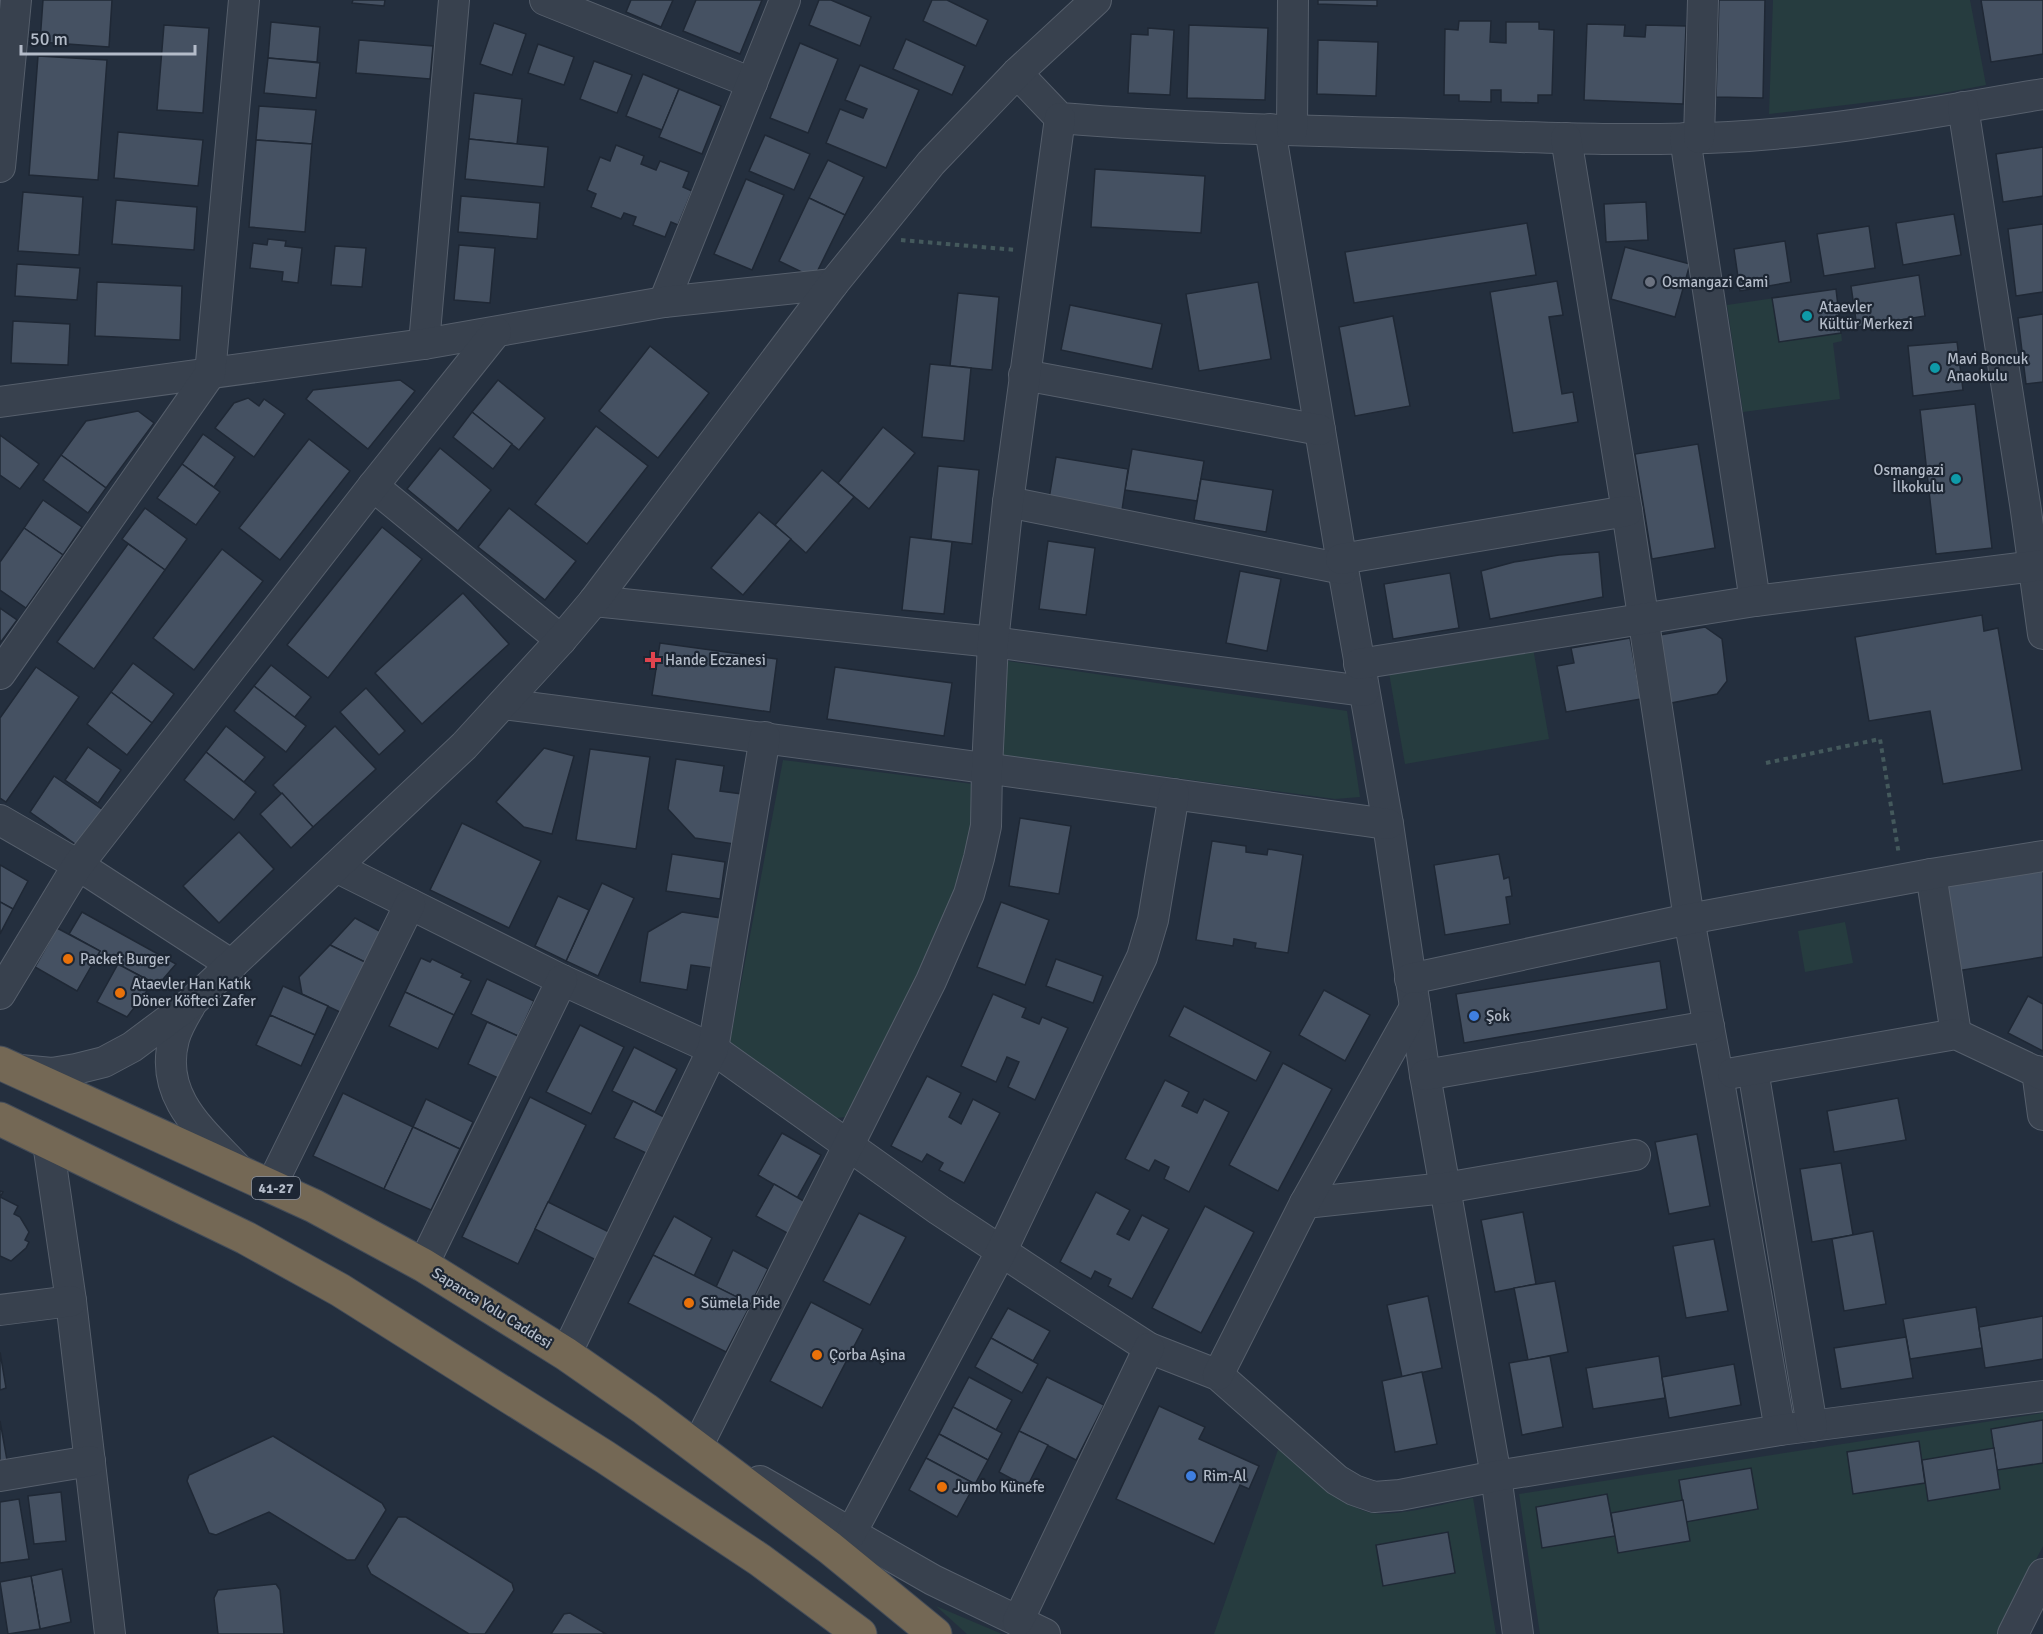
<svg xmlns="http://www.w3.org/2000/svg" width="2043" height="1634" viewBox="0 0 2043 1634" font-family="Signika,sans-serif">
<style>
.green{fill:#263c3f;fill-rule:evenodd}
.building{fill:#455162;stroke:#1f2835;stroke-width:1.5}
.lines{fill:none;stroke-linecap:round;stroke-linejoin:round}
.minor-casing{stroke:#565f6c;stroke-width:32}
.highway-casing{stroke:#434c59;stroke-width:35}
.path{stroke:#44595c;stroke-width:4;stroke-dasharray:4.5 4.5;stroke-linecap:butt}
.minor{stroke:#38414e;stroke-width:30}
.highway{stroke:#746855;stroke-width:33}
.worship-dot{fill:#6b7280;stroke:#1d2633;stroke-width:2}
.culture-dot{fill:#0f9aa8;stroke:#1d2633;stroke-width:2}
.health-dot{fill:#e0444e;stroke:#1d2633;stroke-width:2}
.food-dot{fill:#e8710a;stroke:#1d2633;stroke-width:2}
.shop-dot{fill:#3f7fe0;stroke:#1d2633;stroke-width:2}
.labels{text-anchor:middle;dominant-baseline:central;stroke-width:4.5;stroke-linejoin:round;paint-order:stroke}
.shield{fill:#1d2633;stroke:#878f9c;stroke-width:1.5}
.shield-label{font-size:14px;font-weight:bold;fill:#b4bcc9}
.poi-label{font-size:15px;fill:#b4bcc9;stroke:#1d2633;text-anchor:start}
.street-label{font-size:15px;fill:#b4bcc9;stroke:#1d2633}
</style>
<rect width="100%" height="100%" fill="#242f3e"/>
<g class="green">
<polygon points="1773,0 1970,0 1986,85 1938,94 1769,114"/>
<polygon points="1836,289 1842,341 1833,343 1840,399 1743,412 1727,305"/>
<polygon points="1533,648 1549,739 1405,764 1389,673"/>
<polygon points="1008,661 1347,711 1360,797 1335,799 996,754"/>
<polygon points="783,760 973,784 975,829 957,894 853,1116 837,1118 730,1042"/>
<polygon points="1845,922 1853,963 1805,972 1798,931"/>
<path d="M2043,1413V1546L1998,1634H1540L1519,1494ZM1919,1441L1922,1460L1994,1449L2000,1489L1928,1501L1925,1483L1854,1494Z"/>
<path d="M1280,1444C1302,1464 1344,1509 1372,1513C1397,1517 1447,1503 1473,1498L1496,1634H1214Z"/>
<polygon points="936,1606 1002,1634 967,1634"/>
</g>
<g class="building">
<polygon points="43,0 112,0 109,47 40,42"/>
<polygon points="353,0 385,0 384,6 352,3"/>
<polygon points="631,0 673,0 661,27 626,12"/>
<polygon points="696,0 762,0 740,54 683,31"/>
<polygon points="819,0 831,0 871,17 860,46 809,25"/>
<polygon points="932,0 947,0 988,20 976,46 923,21"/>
<polygon points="1318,0 1377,0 1377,6 1318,4"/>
<polygon points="1719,0 1765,0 1763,98 1716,97"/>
<polygon points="1981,0 2043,0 2043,54 1991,62"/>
<polygon points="1459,21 1491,21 1490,42 1506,43 1506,22 1539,22 1539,29 1554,30 1552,95 1538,95 1538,103 1501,102 1501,90 1491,90 1491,102 1459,101 1459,95 1444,95 1445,29 1458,30"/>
<polygon points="271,22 320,27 317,62 268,58"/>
<polygon points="494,23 526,34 512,75 480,64"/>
<polygon points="1587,24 1625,25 1624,36 1645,37 1646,25 1686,26 1683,104 1584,100"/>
<polygon points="164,25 209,28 203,113 157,110"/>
<polygon points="1189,25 1268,28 1265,100 1187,98"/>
<polygon points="1148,28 1174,30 1170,95 1128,93 1131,34 1148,35"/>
<polygon points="906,39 965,66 952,95 893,69"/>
<polygon points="359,40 433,46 430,79 356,73"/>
<polygon points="1318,40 1378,42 1376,96 1317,94"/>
<polygon points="800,43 838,59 808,133 770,118"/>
<polygon points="538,44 574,57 564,85 528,73"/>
<polygon points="38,56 107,60 98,180 29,175"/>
<polygon points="268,58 320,63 316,98 264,93"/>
<polygon points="594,61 632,75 617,113 580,99"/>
<polygon points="860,65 919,90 886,168 826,143 840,109 863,118 867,109 845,100"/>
<polygon points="643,74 679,89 662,130 626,116"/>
<polygon points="679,89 721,106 702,154 659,137"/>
<polygon points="474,93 522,99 517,144 469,139"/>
<polygon points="259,106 316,110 312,144 256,140"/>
<polygon points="118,132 203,140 198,186 114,178"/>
<polygon points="765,135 810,154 794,190 749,171"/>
<polygon points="469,139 548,147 544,187 465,179"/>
<polygon points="256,140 312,144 305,232 249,227"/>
<polygon points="616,145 644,156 641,164 656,170 660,161 689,172 683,187 692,191 678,225 671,222 665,237 633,225 636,217 624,213 621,219 591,207 596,194 587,190 600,157 610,161"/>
<polygon points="2043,147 2043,196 2003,202 1996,154"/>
<polygon points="828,160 864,177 845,215 809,198"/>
<polygon points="1095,169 1205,176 1201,233 1091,227"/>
<polygon points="746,179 784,195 752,270 714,254"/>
<polygon points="23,192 83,197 79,255 18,251"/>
<polygon points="461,196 540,203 537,239 458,232"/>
<polygon points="809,198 845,215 814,278 779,261"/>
<polygon points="116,200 197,207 194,250 112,244"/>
<polygon points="1646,202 1648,240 1606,242 1604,204"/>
<polygon points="1954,214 1961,255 1903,265 1896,223"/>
<polygon points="1527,223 1536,275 1354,303 1345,252"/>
<polygon points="2043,224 2043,292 2016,296 2008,229"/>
<polygon points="1869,226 1875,268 1824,276 1817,234"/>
<polygon points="268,239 286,241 285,246 302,248 298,283 282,281 283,272 250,268 253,243 267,245"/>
<polygon points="1785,241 1791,282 1740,291 1734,249"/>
<polygon points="459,245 495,248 490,303 454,300"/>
<polygon points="335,246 366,248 362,287 331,285"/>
<polygon points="1625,247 1690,264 1675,317 1611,299"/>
<polygon points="17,264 80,268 77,300 15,296"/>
<polygon points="1919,275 1925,316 1857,327 1851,286"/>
<polygon points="1557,281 1563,315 1549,317 1562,394 1573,392 1578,422 1513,433 1490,292"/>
<polygon points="97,282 182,286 180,340 95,336"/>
<polygon points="1258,282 1271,359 1199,371 1186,294"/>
<polygon points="1836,289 1841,333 1779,342 1772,298"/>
<polygon points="958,293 999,297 992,370 950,366"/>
<polygon points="1070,305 1162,324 1152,369 1061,350"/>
<polygon points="2043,314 2043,382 2026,384 2018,318"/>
<polygon points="1393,316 1410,406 1355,416 1339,327"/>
<polygon points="13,321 70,324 68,365 11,363"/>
<polygon points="1957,342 1963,390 1913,396 1908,346"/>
<polygon points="650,346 709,393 658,458 599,411"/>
<polygon points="930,364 971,368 964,441 922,437"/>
<polygon points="400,380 415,391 368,449 306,399 313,390"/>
<polygon points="498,380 545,418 519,450 472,412"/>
<polygon points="248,398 259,406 264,399 285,414 254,457 215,428 234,403"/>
<polygon points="1975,404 1992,548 1936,554 1920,410"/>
<polygon points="138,411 154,423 106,488 61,455 86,421"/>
<polygon points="472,412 512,444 493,469 453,437"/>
<polygon points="596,426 648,466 587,544 535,504"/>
<polygon points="883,427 915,453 869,509 838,483"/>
<polygon points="203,434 235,457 214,487 182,464"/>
<polygon points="0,435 39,464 20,489 0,475"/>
<polygon points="309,439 350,471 280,560 239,528"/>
<polygon points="1698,444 1715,548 1652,559 1635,454"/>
<polygon points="440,448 491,490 458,531 407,489"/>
<polygon points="1132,449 1204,461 1197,501 1125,490"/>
<polygon points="61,455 106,488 88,513 43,480"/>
<polygon points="1056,457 1128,469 1122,510 1049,499"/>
<polygon points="182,464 220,492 196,525 157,498"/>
<polygon points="938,466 979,470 972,544 931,539"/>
<polygon points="822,470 854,497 806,553 775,525"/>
<polygon points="1201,479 1273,490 1266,532 1194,520"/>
<polygon points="43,500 82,527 63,555 24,528"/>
<polygon points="145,508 187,539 165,570 122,539"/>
<polygon points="509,508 576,561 545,600 478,547"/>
<polygon points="759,512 791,539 743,595 711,568"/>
<polygon points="382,527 422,559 328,678 287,645"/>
<polygon points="24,528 63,555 26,608 0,590 0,562"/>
<polygon points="910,537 952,542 944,614 902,610"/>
<polygon points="1048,541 1095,548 1086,615 1039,609"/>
<polygon points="128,544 165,570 94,669 57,642"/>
<polygon points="222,549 263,581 194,670 153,638"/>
<polygon points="1599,552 1603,597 1490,619 1481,571 1514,562 1559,555"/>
<polygon points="1240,571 1281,579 1267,651 1226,643"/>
<polygon points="1450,573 1459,628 1393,639 1384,584"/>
<polygon points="463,593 509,644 422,724 375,673"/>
<polygon points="0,608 17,620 0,643"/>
<polygon points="1982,615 1984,631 1998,628 2022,770 1943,784 1930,711 1869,721 1855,637"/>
<polygon points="1705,627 1722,639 1727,681 1717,694 1666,704 1654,636"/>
<polygon points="1630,638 1641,699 1566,712 1557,666 1574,663 1571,648"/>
<polygon points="660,643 777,659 770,712 652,695"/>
<polygon points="133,663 174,694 152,723 111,692"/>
<polygon points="271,665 311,697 294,718 254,686"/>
<polygon points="36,667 79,697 6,802 0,798 0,718"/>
<polygon points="835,667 952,683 944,736 827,719"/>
<polygon points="254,686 306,726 286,752 234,711"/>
<polygon points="366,688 405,731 379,755 340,712"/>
<polygon points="111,692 152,723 127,755 87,724"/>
<polygon points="226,726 265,757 244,782 206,752"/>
<polygon points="335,726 376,769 313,827 273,785"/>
<polygon points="88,747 121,770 98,803 65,780"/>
<polygon points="544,748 574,756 552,834 524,827 496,802"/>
<polygon points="590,749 650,757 636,849 576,840"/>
<polygon points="206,752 256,792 234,820 184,780"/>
<polygon points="676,759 724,766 720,791 742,794 734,844 695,838 668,809"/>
<polygon points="54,776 103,810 78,846 30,812"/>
<polygon points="282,793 313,827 291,848 260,814"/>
<polygon points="1020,818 1071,826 1059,894 1009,886"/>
<polygon points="462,823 541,861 509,928 430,890"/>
<polygon points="239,832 274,869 219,923 183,886"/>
<polygon points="1212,841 1246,846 1246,852 1267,855 1268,849 1303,855 1288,953 1255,948 1256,943 1234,939 1233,946 1196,940"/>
<polygon points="672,854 725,862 720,899 666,891"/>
<polygon points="1499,854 1504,879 1509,877 1512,896 1506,897 1510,924 1445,935 1434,865"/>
<polygon points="0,865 28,881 13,909 0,902"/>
<polygon points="2043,868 2043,957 1957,971 1944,884"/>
<polygon points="602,883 634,898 598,976 566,961"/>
<polygon points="558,896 589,910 566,961 535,946"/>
<polygon points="0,902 13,909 0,934"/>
<polygon points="1001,902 1049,920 1025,985 977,967"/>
<polygon points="82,912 176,964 158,985 98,954 100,951 69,934"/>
<polygon points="682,912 721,918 713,968 691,965 687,990 640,982 648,932"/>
<polygon points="355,918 385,934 369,964 330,945"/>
<polygon points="57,928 100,951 77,991 35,967"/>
<polygon points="330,945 369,964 344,1014 302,994 299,977"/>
<polygon points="421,958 430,962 432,959 463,974 461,977 471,981 454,1015 405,992"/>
<polygon points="1056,959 1103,976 1093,1003 1046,986"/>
<polygon points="1660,961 1667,1009 1464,1043 1456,994"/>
<polygon points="118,964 153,983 127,1017 97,1002"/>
<polygon points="487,979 534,1001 518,1036 471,1014"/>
<polygon points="283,986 328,1006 315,1035 270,1015"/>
<polygon points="1324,990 1370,1015 1345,1061 1299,1035"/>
<polygon points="405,992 454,1015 438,1049 389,1026"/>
<polygon points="993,994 1026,1008 1022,1017 1039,1024 1042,1017 1068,1028 1035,1100 1008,1087 1019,1062 1007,1057 996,1082 961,1066"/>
<polygon points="2028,996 2043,1004 2043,1051 2008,1033"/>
<polygon points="1184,1006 1271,1052 1256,1081 1169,1036"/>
<polygon points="270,1015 315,1035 301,1066 256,1045"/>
<polygon points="487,1022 518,1036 498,1078 468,1064"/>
<polygon points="580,1025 624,1047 591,1114 546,1092"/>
<polygon points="634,1047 677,1069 655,1112 612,1091"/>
<polygon points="1283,1063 1332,1089 1278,1191 1229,1165"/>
<polygon points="927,1076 961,1093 949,1117 961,1124 973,1099 1000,1113 964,1183 939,1170 943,1163 927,1154 922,1162 891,1146"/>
<polygon points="1165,1080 1189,1092 1182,1106 1197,1113 1204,1099 1229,1112 1189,1192 1164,1179 1169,1167 1155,1160 1149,1171 1125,1159"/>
<polygon points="343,1093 413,1127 384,1189 313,1156"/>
<polygon points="530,1097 586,1125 518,1264 462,1237"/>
<polygon points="1898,1098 1906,1140 1834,1152 1827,1111"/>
<polygon points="426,1099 473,1122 460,1149 413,1127"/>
<polygon points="633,1101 664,1117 646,1153 614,1138"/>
<polygon points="413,1127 460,1149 431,1210 384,1189"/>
<polygon points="782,1133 821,1155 797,1198 758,1175"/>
<polygon points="1697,1134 1710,1206 1669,1214 1655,1142"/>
<polygon points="1841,1163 1853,1235 1812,1242 1800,1169"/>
<polygon points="774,1184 807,1203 789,1234 756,1216"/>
<polygon points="0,1191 3,1192 0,1197 18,1206 14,1214 20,1217 29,1232 25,1240 29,1242 26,1248 11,1261 0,1256"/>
<polygon points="1096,1192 1130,1210 1117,1234 1129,1240 1142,1215 1169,1229 1132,1299 1108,1286 1111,1279 1095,1271 1091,1279 1060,1262"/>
<polygon points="548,1202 609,1232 596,1260 535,1229"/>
<polygon points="1205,1206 1254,1232 1201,1333 1152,1308"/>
<polygon points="1523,1212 1536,1284 1495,1292 1481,1220"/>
<polygon points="859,1213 906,1237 870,1305 823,1281"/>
<polygon points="674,1216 712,1238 694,1276 653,1255"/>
<polygon points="1873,1231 1886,1304 1844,1311 1832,1239"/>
<polygon points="1714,1239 1728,1311 1686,1318 1673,1246"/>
<polygon points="733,1250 768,1269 751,1304 716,1287"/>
<polygon points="653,1255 751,1304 726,1352 628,1303"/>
<polygon points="1555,1281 1568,1352 1528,1360 1514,1288"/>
<polygon points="1428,1296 1442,1368 1402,1377 1387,1305"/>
<polygon points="811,1302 863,1329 822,1408 770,1381"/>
<polygon points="1976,1307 1982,1348 1910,1359 1903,1319"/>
<polygon points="1008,1308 1050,1331 1033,1361 991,1338"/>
<polygon points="2043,1316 2043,1359 1985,1368 1979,1327"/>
<polygon points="1906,1337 1913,1378 1841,1389 1834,1348"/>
<polygon points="991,1338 1038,1364 1022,1393 975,1367"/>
<polygon points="0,1352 6,1388 0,1390"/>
<polygon points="1550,1356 1563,1427 1522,1435 1509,1363"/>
<polygon points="1659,1356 1665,1398 1593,1409 1586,1368"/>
<polygon points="1734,1364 1741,1405 1669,1418 1662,1377"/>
<polygon points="1422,1372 1437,1444 1395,1452 1382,1381"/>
<polygon points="969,1377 1012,1400 996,1430 953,1407"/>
<polygon points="1047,1377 1104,1405 1076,1460 1019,1431"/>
<polygon points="1159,1406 1205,1427 1199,1439 1259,1466 1249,1489 1240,1485 1214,1544 1116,1499"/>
<polygon points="953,1407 1002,1433 988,1460 939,1434"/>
<polygon points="2043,1420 2043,1463 1997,1470 1991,1429"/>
<polygon points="0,1421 7,1460 0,1461"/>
<polygon points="1019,1431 1048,1445 1027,1487 999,1472"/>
<polygon points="939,1434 988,1460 975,1484 926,1458"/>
<polygon points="273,1436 382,1503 386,1510 355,1560 347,1560 269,1512 216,1535 209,1533 187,1481 189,1475"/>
<polygon points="1919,1441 1925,1483 1853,1494 1847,1452"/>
<polygon points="1994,1448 2000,1489 1928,1501 1922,1460"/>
<polygon points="926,1458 975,1484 957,1517 909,1490"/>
<polygon points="1751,1468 1758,1509 1686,1522 1679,1480"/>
<polygon points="61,1492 66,1541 34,1544 28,1496"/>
<polygon points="1607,1494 1615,1536 1542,1548 1536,1507"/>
<polygon points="19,1499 29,1559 0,1563 0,1502"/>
<polygon points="1683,1500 1690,1541 1618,1553 1611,1513"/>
<polygon points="398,1517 406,1517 512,1583 514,1590 485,1634 469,1634 371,1574 367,1566"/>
<polygon points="1448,1532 1455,1573 1383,1586 1376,1545"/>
<polygon points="62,1569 71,1622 40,1629 31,1576"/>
<polygon points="31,1576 40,1629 8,1634 0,1582"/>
<polygon points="276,1584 280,1590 284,1634 218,1634 214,1598 218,1590"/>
<polygon points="570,1613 606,1634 551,1634 564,1614"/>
</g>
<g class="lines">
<defs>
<g id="minor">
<polyline points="545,0 752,83"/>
<path d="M1017,73L1060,118C1182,128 1304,131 1427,134C1527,137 1628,142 1729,137C1833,132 1940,111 2043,94"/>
<polyline points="1963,107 2025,504 2043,634"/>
<polyline points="1270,129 1343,569 1388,824 1425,1075 1496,1476 1518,1634"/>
<polyline points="1292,130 1293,0"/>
<polyline points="1566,138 1627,511 1689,919 1718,1076 1780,1430"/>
<polyline points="1685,138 1755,601"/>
<polyline points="1699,138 1703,0"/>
<polyline points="0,167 16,0"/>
<polyline points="664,302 785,0"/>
<polyline points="424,344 454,0"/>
<polyline points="1024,375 1320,430"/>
<polyline points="0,402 424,344 664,302 833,284"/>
<polyline points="373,486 561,640"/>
<polyline points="1008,502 1343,569"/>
<polyline points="1341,559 1627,511"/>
<polyline points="594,601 993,642 1364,691"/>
<polyline points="1359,664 1755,601 2043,565"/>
<polyline points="0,674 210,374 244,0"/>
<path d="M503,704C798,741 1093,783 1388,824"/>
<polyline points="0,820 78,865 232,965"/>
<polyline points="336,867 562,980 713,1049 939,1210 1084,1306 1149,1348 1218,1375 1337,1480 1354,1490 1374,1497 1400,1495 1496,1476 1780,1430 2043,1396"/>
<polyline points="1931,874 1956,1034"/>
<polyline points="1410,979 1689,919 1931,874 2043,856"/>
<polyline points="0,994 78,865 373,486 496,332"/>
<path d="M190,1006C184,1016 177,1028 174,1039C158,1098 205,1133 240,1171"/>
<polyline points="20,1070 52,1073 76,1069 104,1062 132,1047 191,1003 464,746 561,640 594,601 833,284 931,163 1017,73 1096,0"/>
<polyline points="1753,1070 1812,1426"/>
<polyline points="2037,1071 2043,1115"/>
<polyline points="1733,1073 1956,1034 2043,1075"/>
<polyline points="1425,1075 1709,1026"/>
<polyline points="48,1143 71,1301 110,1634"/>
<polyline points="271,1186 410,904"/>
<polyline points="1305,1203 1445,1188 1635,1155"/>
<polyline points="423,1265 562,980"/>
<polyline points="0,1310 71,1301"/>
<polyline points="566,1354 713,1049 765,737"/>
<polyline points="1218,1375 1305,1203 1415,1007"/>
<polyline points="698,1445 931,981 969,894 979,858 986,826 987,769 993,642 1008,502 1060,118"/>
<polyline points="0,1476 90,1461"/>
<polyline points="760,1481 933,1580 1045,1634"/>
<polyline points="851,1533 1001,1252 1142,957 1153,920 1174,794"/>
<polyline points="1018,1621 1149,1348"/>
<polyline points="2013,1634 2043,1574"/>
</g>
<g id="highway">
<polyline points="0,1063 314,1206 423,1265 566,1354 645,1409 830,1548 935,1634"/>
<polyline points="0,1119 246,1238 340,1290 605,1457 760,1560 860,1634"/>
</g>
</defs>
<use href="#minor" class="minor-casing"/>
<use href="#highway" class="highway-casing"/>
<g class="path">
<polyline points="901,240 1016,250"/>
<polyline points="1766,763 1880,739 1899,855"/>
</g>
<use href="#minor" class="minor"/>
<use href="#highway" class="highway"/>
</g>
<circle class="worship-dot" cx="1650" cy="282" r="6"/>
<g class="culture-dot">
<circle cx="1807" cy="316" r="6"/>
<circle cx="1935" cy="368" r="6"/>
<circle cx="1956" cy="479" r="6"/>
</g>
<path class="health-dot" d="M650 651h6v6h6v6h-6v6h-6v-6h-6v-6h6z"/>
<g class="food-dot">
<circle cx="68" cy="959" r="6"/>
<circle cx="120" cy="993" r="6"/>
<circle cx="689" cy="1303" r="6"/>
<circle cx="817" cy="1355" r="6"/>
<circle cx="942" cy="1487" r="6"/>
</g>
<g class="shop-dot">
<circle cx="1474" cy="1016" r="6"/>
<circle cx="1191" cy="1476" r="6"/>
</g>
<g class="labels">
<rect class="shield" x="252" y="1177" width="48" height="22" rx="4.5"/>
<g class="shield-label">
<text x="276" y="1188">41-27</text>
</g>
<g class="poi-label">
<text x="1662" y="282">Osmangazi Cami</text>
<text x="1819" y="307">Ataevler<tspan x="1819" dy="17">Kültür Merkezi</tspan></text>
<text x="1947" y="359">Mavi Boncuk<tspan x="1947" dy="17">Anaokulu</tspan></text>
<text x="1944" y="470" text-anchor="end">Osmangazi<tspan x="1944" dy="17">İlkokulu</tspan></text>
<text x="665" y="660">Hande Eczanesi</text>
<text x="80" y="959">Packet Burger</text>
<text x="132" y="984">Ataevler Han Katık<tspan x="132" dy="17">Döner Köfteci Zafer</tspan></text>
<text x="1486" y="1016">Şok</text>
<text x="701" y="1303">Sümela Pide</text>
<text x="829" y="1355">Çorba Aşina</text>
<text x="1203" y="1476">Rim-Al</text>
<text x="954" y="1487">Jumbo Künefe</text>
</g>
<g class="street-label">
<text transform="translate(492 1308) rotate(32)">Sapanca Yolu Caddesi</text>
</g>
</g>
<path d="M21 45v9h174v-9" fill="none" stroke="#b4bcc9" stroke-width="3"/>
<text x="30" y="45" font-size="18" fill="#b4bcc9" stroke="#1d2633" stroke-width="4.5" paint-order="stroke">50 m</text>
</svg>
